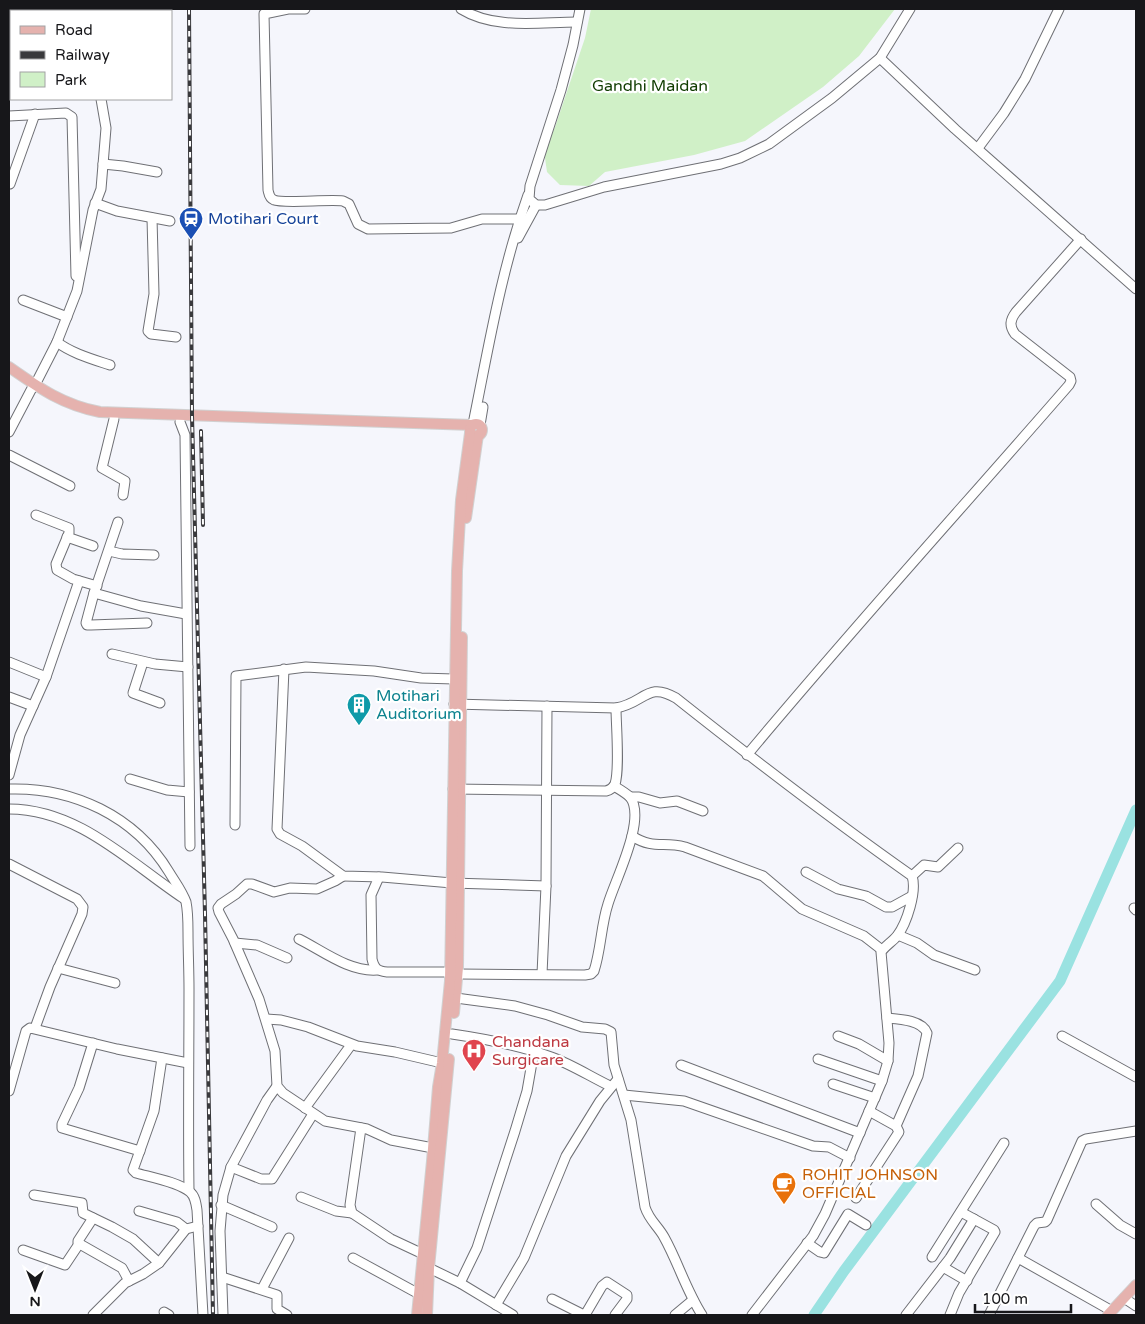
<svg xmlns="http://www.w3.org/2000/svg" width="1145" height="1324" viewBox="0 0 1145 1324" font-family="'Varela Round',sans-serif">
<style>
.green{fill:#d0f0c7}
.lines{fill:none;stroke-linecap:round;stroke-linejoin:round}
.river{stroke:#9ae2e1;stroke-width:11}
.minor-casing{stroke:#6f7075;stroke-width:11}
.major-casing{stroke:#d1d1d1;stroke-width:12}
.minor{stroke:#fff;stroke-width:9}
.major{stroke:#e5b2ae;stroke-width:10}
.rail-casing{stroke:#39393c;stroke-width:4}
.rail{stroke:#fff;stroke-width:2;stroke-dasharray:5.5;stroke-linecap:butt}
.labels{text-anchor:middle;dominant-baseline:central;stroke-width:4.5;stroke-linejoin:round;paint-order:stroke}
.park-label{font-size:16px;fill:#103c00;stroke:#fff}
.transit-label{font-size:16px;fill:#164399;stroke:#fff;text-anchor:start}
.culture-label{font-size:16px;fill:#0d838f;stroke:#fff;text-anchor:start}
.health-label{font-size:16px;fill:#be3a42;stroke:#fff;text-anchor:start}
.food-label{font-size:16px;fill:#c56008;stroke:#fff;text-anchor:start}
</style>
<rect width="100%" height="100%" fill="#f5f6fc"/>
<polygon class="green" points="591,9 895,9 859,56 823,87 745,141 694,155 605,172 589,186 560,185 547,172 544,151 555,127 585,38"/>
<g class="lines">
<polyline class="river" points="814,1315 844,1271 1060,981 1136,810"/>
<defs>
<g id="minor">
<path d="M305,9H288L264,14L268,190C269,194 269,198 274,200C283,204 329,199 343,201L349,204L358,224L368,229L451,228L482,219H520"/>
<path d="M461,9C495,30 539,22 577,22"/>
<polyline points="580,9 573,45 561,90 530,186 529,199 536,205 545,205 604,187 721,164 740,158 769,144 832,98 880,58 910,9"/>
<polyline points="99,11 99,9"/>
<polyline points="880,58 955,129 1136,289"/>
<polyline points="9,116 66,113 72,117 76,276"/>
<polyline points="978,148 1004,113 1025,79 1059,9"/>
<polyline points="103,164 123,166 157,172"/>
<polyline points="10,184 35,114"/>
<polyline points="95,203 117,211 170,221"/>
<polyline points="152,218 154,294 148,331 151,334 176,337"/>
<polyline points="518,238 536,205"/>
<polyline points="23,300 67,317"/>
<path d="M57,342C71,353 92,359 110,365"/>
<polyline points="114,419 102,468 125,481 123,495"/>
<polyline points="180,422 185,435 190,846"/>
<path d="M473,424C489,345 501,271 528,195"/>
<polyline points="480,425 483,407"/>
<polyline points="9,432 31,390 35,385 57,342 77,291 93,210 101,189 106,128 101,99"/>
<polyline points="9,455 70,486"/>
<polyline points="36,515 69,528 69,533 56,564 57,570 73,579 97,586"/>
<polyline points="118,522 94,593 86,623 87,625 91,625 147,623"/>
<polyline points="67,537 93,546"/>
<polyline points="109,551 122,554 154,555"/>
<polyline points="94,593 141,606 186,614"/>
<polyline points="112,654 155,664 188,667"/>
<polyline points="9,662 46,677"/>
<polyline points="143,662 133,693 160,703"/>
<polyline points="284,669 277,829 280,834 302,846 343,876 382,877 452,883 546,886"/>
<polyline points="9,697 33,706"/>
<path d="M454,704L616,708C645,703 647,681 676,698C753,759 831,819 912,876C917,891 907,923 897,936C892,942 885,946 881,952L889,1043L888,1061L882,1081L825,1214L813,1236L752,1315"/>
<path d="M747,755C852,629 962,508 1069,385L1071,381L1070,377L1015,334C1009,326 1010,320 1016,312L1081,239"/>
<polyline points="9,775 20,735 46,677 79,581"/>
<polyline points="130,779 167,790 189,792"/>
<path d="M9,789C73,787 135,816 169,872C175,882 182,891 186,902C188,912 188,922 188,932C188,951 189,970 189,989C189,1056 188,1123 189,1190"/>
<path d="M453,789L606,791C611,790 613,788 615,784C620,769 616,725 616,708"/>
<polyline points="630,797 639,797 660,803 677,801 703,811"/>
<path d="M9,809C78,809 129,862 183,898"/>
<polyline points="235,825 236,676 306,667 374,671 421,678 454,679"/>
<path d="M632,836C654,850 663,841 685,847L763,876L802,909L864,936L882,950"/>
<polyline points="9,864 77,899 83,907 82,914 50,987 35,1028"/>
<polyline points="806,872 838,889 866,896 886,907 892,907 912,896"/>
<polyline points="343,876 335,881 317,889 290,888 274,892 252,884 247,884 236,894 221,904 218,908 219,912 233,939 259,999 275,1051 277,1086 283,1093 325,1121 367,1129 391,1140 433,1148"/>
<polyline points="912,876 924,865 938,867 958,848"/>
<path d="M379,877L371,895L372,959C374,968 377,971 387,972H451"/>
<polyline points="1134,908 1136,910"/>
<polyline points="898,935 917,943 934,955 975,970"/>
<path d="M299,939C323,951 349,972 377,970"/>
<polyline points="235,943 257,945 287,958"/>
<polyline points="58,968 115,983"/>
<path d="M458,974L585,975L591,974L594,971C601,950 601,925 608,904C615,880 647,819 630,797C626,793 619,789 614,786"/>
<polyline points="542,974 546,886 547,706"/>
<path d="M456,998L515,1006L548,1015L582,1027L605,1029L611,1032L614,1065L631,1120L645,1207C649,1220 658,1226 664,1237C678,1262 686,1290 702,1315"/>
<path d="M887,1018C899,1019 922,1020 927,1033L918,1076L896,1126"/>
<polyline points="266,1019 281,1020 308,1027 357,1046 395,1052 442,1063"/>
<path d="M452,1034C486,1039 519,1045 551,1057C571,1064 591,1077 610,1086"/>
<polyline points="838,1036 859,1044 888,1061"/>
<polyline points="1062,1036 1136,1077"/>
<polyline points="93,1043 79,1088 62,1124 62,1128 140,1151"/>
<path d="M162,1058L154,1111L133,1170L136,1173C150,1177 179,1182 190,1192C195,1196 196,1203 197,1210L203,1315"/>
<polyline points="818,1059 882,1081"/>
<polyline points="681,1065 860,1133"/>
<polyline points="833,1084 875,1098"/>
<polyline points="9,1091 26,1031 30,1028 117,1049 188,1063"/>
<polyline points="624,1095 684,1101 813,1146 829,1147 850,1158"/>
<polyline points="305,1108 351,1045"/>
<polyline points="361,1128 350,1205 352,1213 391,1239 423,1254"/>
<polyline points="231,1167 261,1179 272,1179 313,1114"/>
<polyline points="34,1195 82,1203 83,1213 112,1227 133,1239 159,1263"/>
<polyline points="301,1197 336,1211 352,1213"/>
<polyline points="856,1198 899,1132 896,1126 869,1111"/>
<polyline points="1096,1204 1120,1225 1136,1234"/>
<polyline points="221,1205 272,1227"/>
<polyline points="139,1211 177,1222 186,1229"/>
<polyline points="93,1218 78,1241 78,1243 122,1268 129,1281"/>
<polyline points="807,1243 820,1252 824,1253 848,1214 866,1225"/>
<polyline points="23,1250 65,1265 79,1244"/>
<polyline points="932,1257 1004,1143"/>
<polyline points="353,1258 419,1294"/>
<polyline points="1018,1258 1112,1311"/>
<polyline points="943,1267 967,1281"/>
<polyline points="429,1268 460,1283 513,1315"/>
<polyline points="222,1277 277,1295 277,1309 287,1315"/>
<polyline points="460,1283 477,1248 515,1131 527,1091 534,1051"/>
<polyline points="262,1289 289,1238"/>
<polyline points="1124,1298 1136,1306"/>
<polyline points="552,1299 584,1315"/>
<polyline points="496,1305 524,1258 566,1156 600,1101 618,1079"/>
<polyline points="164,1312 169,1315"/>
<polyline points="93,1315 125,1283 143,1274 159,1263 186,1229 198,1226"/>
<polyline points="223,1315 220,1231 223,1195 231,1167 267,1100 277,1086"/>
<polyline points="585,1315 602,1286 607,1282 627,1295 627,1299 615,1315"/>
<polyline points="675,1315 693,1300"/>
<polyline points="906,1315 950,1258 974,1219"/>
<polyline points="950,1315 959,1293 995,1232 994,1230 961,1212"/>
<polyline points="989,1315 1034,1226 1037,1223 1045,1222 1047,1220 1082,1141 1086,1139 1136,1131"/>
</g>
<g id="major">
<path d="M9,367C39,388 63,405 100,412L472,425"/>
<circle cx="476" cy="430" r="6"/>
<polyline points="466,518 478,435"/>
<polyline points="454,1013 458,967 462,637"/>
<polyline points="417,1315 432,1161 438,1087 442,1063 450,981 457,571 461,500 470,433"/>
<polyline points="427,1315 429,1268 449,1059"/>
<polyline points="1108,1315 1136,1285"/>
</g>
</defs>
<use href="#minor" class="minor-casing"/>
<use href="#major" class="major-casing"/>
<use href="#minor" class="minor"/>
<use href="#major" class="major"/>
<defs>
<g id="rail">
<polyline points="189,9 192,416 205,914 213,1315"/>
<polyline points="201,431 203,525"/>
</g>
</defs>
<use href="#rail" class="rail-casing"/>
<use href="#rail" class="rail"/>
</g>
<defs>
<symbol id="station-pin" viewBox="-11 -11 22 30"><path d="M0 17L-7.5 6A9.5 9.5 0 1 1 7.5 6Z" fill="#1a4fb4" stroke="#fff"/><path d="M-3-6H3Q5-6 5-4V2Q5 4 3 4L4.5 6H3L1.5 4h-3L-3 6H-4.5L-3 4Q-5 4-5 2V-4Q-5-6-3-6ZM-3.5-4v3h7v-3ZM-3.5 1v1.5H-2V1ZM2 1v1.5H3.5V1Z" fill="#fff"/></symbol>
<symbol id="building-pin" viewBox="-11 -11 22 30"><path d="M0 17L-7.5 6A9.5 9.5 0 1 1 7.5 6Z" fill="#0f9aa8" stroke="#fff"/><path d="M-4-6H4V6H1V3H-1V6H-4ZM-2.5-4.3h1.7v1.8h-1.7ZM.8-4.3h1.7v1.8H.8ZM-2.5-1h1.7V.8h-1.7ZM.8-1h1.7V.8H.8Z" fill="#fff"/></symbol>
<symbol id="hospital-pin" viewBox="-11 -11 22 30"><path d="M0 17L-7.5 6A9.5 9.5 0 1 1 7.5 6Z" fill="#e0444e" stroke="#fff"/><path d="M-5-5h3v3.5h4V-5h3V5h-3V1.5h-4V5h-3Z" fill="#fff"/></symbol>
<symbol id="cafe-pin" viewBox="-11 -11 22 30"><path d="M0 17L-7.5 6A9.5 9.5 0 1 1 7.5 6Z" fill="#e8710a" stroke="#fff"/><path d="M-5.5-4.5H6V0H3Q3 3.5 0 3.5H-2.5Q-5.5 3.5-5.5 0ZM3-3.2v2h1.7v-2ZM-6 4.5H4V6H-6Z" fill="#fff"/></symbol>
</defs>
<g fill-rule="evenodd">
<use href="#station-pin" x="177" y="205" width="28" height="38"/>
<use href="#building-pin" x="345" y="691" width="28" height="38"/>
<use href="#hospital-pin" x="460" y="1037" width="28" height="38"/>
<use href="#cafe-pin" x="770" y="1170" width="28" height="38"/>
</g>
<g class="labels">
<g class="park-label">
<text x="650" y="86">Gandhi Maidan</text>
</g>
<g class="transit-label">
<text x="208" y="219">Motihari Court</text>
</g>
<g class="culture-label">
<text x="376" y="696">Motihari<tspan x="376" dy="18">Auditorium</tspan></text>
</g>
<g class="health-label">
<text x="492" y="1042">Chandana<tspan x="492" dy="18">Surgicare</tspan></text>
</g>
<g class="food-label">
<text x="802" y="1175">ROHIT JOHNSON<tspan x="802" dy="18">OFFICIAL</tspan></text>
</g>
</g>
<rect width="1145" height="1324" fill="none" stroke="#17171a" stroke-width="20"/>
<rect x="10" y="10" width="162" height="90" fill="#ffffff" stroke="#a2a2a3"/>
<rect x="20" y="26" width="25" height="8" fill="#e5b2ae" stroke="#a2a2a3"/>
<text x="55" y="35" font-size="15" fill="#17171a">Road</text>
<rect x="20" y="51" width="25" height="8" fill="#39393c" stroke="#a2a2a3"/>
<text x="55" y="60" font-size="15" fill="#17171a">Railway</text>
<rect x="20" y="72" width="25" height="15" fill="#d0f0c7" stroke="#a2a2a3"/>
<text x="55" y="85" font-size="15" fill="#17171a">Park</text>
<g transform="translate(35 1289) rotate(180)" stroke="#ffffff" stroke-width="4" paint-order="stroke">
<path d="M0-4L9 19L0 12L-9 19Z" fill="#17171a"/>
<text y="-8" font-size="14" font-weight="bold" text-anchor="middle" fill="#17171a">N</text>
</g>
<path d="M975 1304v8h96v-8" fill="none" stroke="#17171a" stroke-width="2.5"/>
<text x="982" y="1304" font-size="15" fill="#17171a" stroke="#ffffff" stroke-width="4" paint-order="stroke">100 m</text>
</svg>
